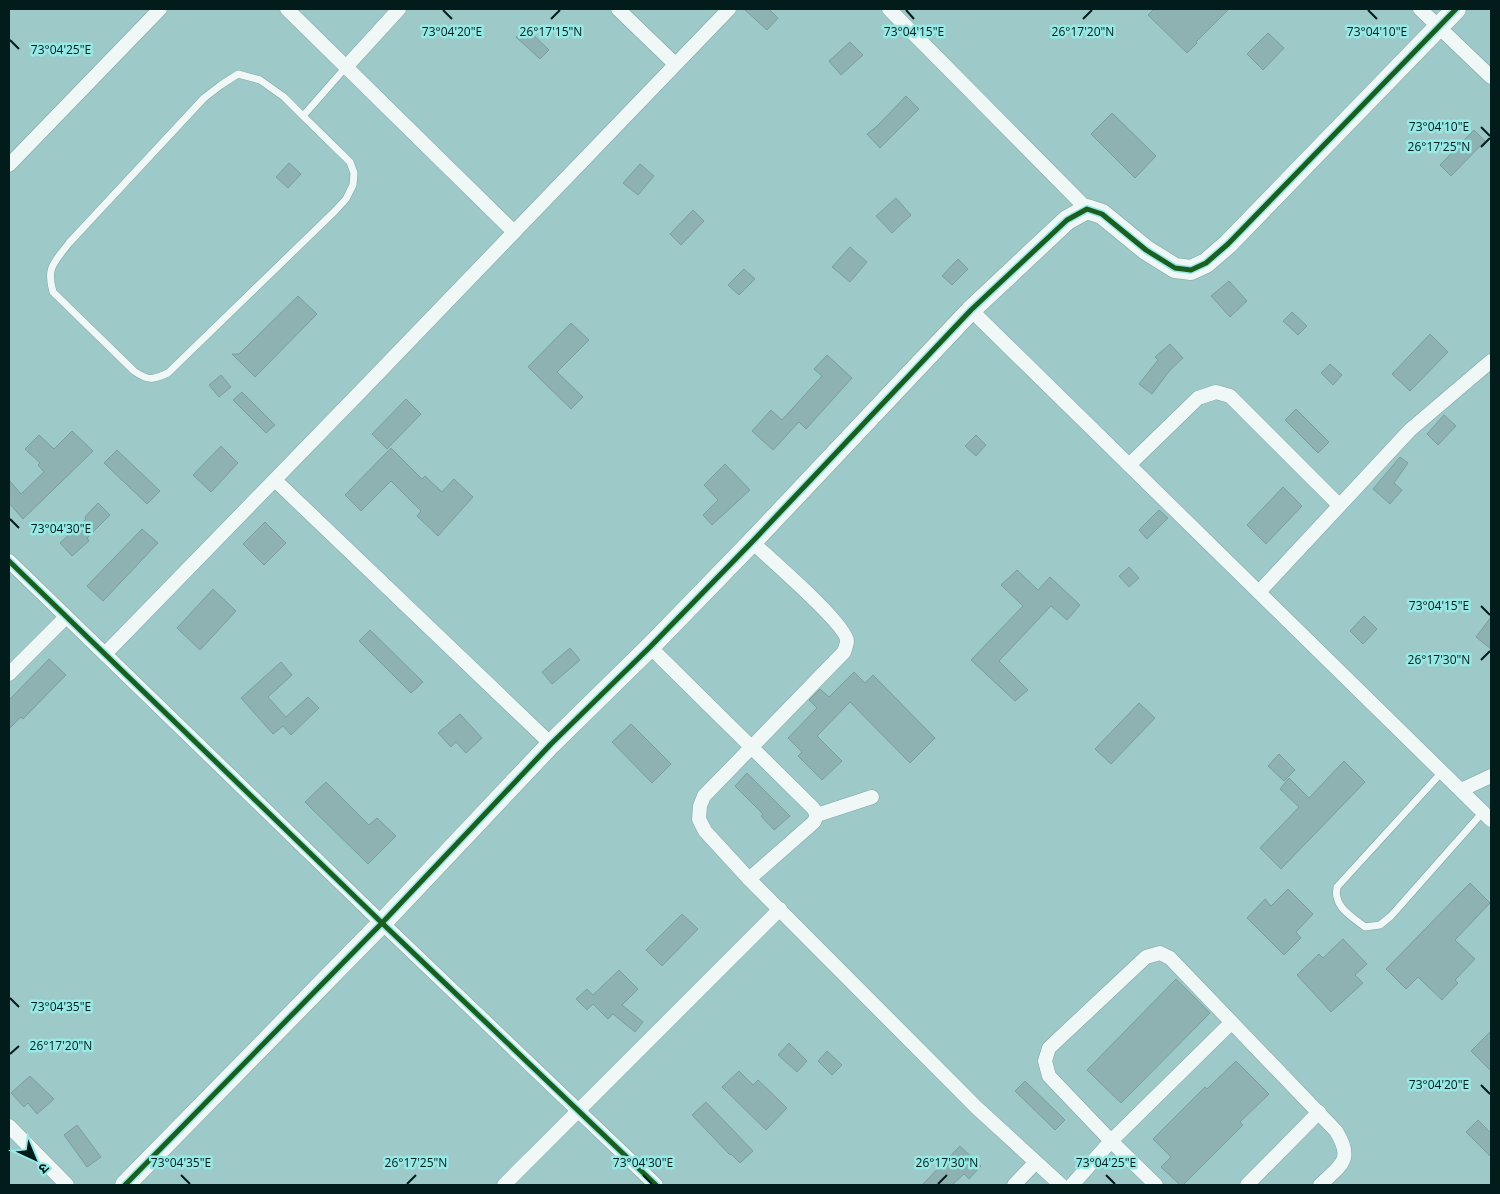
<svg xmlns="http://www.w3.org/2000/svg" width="1500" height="1194" viewBox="0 0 1500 1194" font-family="'Open Sans','Noto Sans Devanagari',sans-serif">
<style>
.building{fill:#8eb2b1;stroke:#7a9e9d}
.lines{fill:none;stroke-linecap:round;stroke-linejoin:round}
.lane-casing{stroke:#80a4a3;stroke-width:8}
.street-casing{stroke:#80a4a3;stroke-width:15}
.secondary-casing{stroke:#80a4a3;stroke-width:21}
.lane{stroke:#f0f7f7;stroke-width:7}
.street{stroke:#f0f7f7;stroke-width:14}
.secondary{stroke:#f0f7f7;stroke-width:20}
.cycleway-casing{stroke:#97e9e6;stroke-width:8}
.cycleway{stroke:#1b5e20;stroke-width:5}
.ticks{fill:none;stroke:#021c1b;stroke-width:2}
.ticks-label{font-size:12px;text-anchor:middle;fill:#021c1b;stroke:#97e9e6;stroke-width:5;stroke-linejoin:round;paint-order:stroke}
</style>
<rect width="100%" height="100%" fill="#9dc9c8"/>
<g class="building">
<polygon points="744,9 769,9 778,18 767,30"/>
<polygon points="1154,9 1229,9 1196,42 1197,43 1187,53 1148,15"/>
<polygon points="526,28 549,50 540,59 516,37"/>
<polygon points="1268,33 1284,48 1263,70 1247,54"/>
<polygon points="850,42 863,55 841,75 829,61"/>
<polygon points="906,96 919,109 880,148 867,134 877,126"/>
<polygon points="1112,113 1156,156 1135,178 1091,134"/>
<polygon points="1474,130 1485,141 1451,176 1440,165"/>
<polygon points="289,163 301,174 288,188 276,177"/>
<polygon points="640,164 654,176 638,195 623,183"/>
<polygon points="896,198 911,215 892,233 876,216"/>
<polygon points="693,210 704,221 681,245 670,234"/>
<polygon points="850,247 867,262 850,282 832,267"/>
<polygon points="958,259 968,269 952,285 942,276"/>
<polygon points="744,269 755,279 739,295 728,285"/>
<polygon points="1229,281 1247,301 1230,317 1211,296"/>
<polygon points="298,296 317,314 255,377 232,354 239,354"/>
<polygon points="1292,312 1307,326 1298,335 1283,321"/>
<polygon points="571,323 589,340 557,372 583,397 571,409 528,367"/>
<polygon points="1430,334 1448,352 1410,391 1392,374"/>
<polygon points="1170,344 1183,358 1170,370 1152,394 1139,384 1158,360 1155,357"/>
<polygon points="827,355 852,378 806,429 799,422 773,450 752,431 771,410 782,420 822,376 814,369"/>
<polygon points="1330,364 1342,375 1333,385 1321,373"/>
<polygon points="221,375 231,387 219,397 209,385"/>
<polygon points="242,392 275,425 266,433 233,400"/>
<polygon points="406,399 421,414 387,449 372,434"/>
<polygon points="1296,409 1329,442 1318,453 1285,420"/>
<polygon points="1444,415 1456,426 1438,445 1427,434"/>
<polygon points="72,431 93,451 23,519 9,503 9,480 21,494 44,472 38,465 40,463 25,449 39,435 54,449"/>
<polygon points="976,435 986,445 976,456 965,446"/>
<polygon points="221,446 238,463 211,492 193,475"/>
<polygon points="391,448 422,479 425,476 442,492 454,479 473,497 438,536 417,516 421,511 391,481 361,511 345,495"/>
<polygon points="117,450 160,491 147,504 104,463"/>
<polygon points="1400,457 1408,463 1394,483 1402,490 1390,504 1373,489"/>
<polygon points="725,464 750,490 712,525 703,515 718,500 704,485"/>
<polygon points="1283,487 1302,506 1266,544 1247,525"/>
<polygon points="98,503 110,515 87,538 89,541 72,556 60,543 86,519 85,517"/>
<polygon points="1159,510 1168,518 1147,539 1139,530"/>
<polygon points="265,522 286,543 264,565 243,544"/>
<polygon points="142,529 158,543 103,601 87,586"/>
<polygon points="1129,567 1139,578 1129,587 1119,576"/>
<polygon points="1017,570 1038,590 1050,577 1080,605 1067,620 1051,606 999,661 1028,690 1015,701 971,660 1023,606 1001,585"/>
<polygon points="213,589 236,611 200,650 177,628"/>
<polygon points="1364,616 1377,629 1363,644 1350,631"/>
<polygon points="1491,617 1491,649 1476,637"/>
<polygon points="370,630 423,682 411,693 359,641"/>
<polygon points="570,648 580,660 552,684 542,672"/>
<polygon points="49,659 66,675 23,719 21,717 9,729 9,700"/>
<polygon points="281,662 292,675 268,697 286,717 308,697 319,708 291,735 283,726 273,734 241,698"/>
<polygon points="854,672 865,683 873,675 935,738 910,763 850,702 817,736 842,761 822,780 798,756 802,752 788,738 817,708 809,700 820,689 829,697"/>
<polygon points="1139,703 1155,718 1111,764 1095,749"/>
<polygon points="460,714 482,738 466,753 456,742 451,747 438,733"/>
<polygon points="631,724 671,764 652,783 612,742"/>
<polygon points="1279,754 1295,770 1284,781 1268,766"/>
<polygon points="1344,761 1365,782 1281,869 1260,848 1299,807 1280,789 1289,778 1309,798"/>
<polygon points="747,773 790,816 774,830 761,816 763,814 735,786"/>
<polygon points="326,782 369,825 377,818 396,836 368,864 305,802"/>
<polygon points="1470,883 1490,903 1455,940 1475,959 1455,980 1458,983 1442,1000 1418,977 1406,989 1386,969"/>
<polygon points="1288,889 1313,914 1296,932 1301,938 1284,955 1247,918 1265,899 1271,906"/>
<polygon points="682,914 698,929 662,966 646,950"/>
<polygon points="1343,939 1367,964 1355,975 1363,983 1331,1012 1297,975 1319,954 1323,958"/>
<polygon points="619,970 638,989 622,1005 643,1022 635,1032 613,1014 608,1019 593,1004 587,1010 576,999 587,989 593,995"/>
<polygon points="1176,979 1210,1013 1121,1103 1087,1070"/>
<polygon points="1491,1031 1491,1071 1471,1051"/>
<polygon points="789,1043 807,1061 797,1072 778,1055"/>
<polygon points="827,1051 842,1065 832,1075 818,1061"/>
<polygon points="1236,1061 1269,1094 1240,1122 1243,1125 1183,1185 1180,1185 1161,1167 1171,1157 1153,1139 1205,1087 1207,1089"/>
<polygon points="739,1071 753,1085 758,1080 787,1108 766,1130 722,1087"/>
<polygon points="30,1076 54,1099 37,1114 28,1103 24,1107 11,1093"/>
<polygon points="1025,1081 1065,1120 1055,1130 1015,1091"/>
<polygon points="706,1102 753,1151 740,1163 731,1154 730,1155 692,1115"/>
<polygon points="1478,1120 1491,1133 1491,1157 1466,1132"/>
<polygon points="77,1125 101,1157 87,1167 64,1135"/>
<polygon points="960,1146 981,1166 969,1179 964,1174 952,1185 922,1185"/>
</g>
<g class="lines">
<defs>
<g id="lane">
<path d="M303,116L350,162L354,173L353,185L346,199L335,211L168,373C153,380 148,381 134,371L53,292C46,267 54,263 69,243L204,98L221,85L238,74L260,80L284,97L303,116L346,67"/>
<path d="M1442,772L1337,887C1333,907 1351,916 1365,927L1380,925L1391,916L1483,812"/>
</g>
<g id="street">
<polyline points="287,9 514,232"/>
<polyline points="618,9 675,64"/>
<polyline points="889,9 1087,209"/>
<polyline points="1420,9 1491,77"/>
<polyline points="346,67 399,9"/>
<polyline points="9,165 160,9"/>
<polyline points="971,310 1491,820"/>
<polyline points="1129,465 1198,398 1216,392 1230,396 1339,505"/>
<polyline points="275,480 551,744"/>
<path d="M752,542C768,557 847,625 847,641C847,644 845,649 844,652L704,796L700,806L699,819L705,831L749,879L977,1108L1061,1185"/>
<polyline points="9,561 382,923 656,1185"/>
<polyline points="1259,592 1410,430 1491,361"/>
<polyline points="650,647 813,808 817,815 814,822 749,879"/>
<polyline points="105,654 362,390 729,9"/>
<polyline points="9,674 66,617"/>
<polyline points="1461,790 1491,776"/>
<polyline points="817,815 872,797"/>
<polyline points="9,1126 67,1185"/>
<polyline points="504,1185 780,909"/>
<polyline points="1014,1185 1035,1163"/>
<polyline points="1072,1185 1111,1141 1231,1023"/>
<path d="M1156,1185L1111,1141L1049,1076L1045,1061L1049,1048L1146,957L1160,953L1170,958L1336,1131C1354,1160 1341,1165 1320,1185"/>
<polyline points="1247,1185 1319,1112"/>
</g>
<polyline id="secondary" points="125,1185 382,923 551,744 650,647 752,542 971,310 1067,220 1087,209 1102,214 1146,250 1175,268 1191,270 1206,263 1228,244 1456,9"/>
</defs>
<use href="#lane" class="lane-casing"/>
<use href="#street" class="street-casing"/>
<use href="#secondary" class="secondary-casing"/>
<use href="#lane" class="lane"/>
<use href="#street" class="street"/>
<use href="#secondary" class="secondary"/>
<defs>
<g id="cycleway">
<polyline points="9,561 382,923 656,1185"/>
<polyline points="125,1185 382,923 551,744 650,647 752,542 971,310 1067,220 1087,209 1102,214 1146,250 1175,268 1191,270 1206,263 1228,244 1456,9"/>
</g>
</defs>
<use href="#cycleway" class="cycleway-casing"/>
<use href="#cycleway" class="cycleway"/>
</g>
<path class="ticks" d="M443,10L452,19M906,10L914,19M1368,10L1377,19M551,19L560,10M1083,19L1092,10M10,40L19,49M1481,127L1490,136M1481,147L1490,138M10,519L19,528M1481,606L1490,615M1481,660L1490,651M10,998L19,1007M10,1054L19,1046M1481,1085L1490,1094M181,1175L190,1184M643,1175L652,1184M1106,1175L1115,1184M407,1184L416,1175M938,1184L947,1175"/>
<g class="ticks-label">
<text x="1083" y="36">26°17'20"N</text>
<text x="551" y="36">26°17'15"N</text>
<text x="452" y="36">73°04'20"E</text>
<text x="914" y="36">73°04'15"E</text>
<text x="1377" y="36">73°04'10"E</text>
<text x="61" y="54">73°04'25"E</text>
<text x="1439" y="131">73°04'10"E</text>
<text x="1439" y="151">26°17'25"N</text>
<text x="61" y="533">73°04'30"E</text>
<text x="1439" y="610">73°04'15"E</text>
<text x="1439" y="664">26°17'30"N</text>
<text x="61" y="1011">73°04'35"E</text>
<text x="61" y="1050">26°17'20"N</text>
<text x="1439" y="1089">73°04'20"E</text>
<text x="181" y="1167">73°04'35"E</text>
<text x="643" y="1167">73°04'30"E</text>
<text x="1106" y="1167">73°04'25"E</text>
<text x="416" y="1167">26°17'25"N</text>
<text x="947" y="1167">26°17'30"N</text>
</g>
<rect width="1500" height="1194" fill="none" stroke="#021c1b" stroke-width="20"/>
<g transform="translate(35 1159) rotate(136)" stroke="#97e9e6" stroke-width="4" paint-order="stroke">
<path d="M0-4L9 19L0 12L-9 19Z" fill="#021c1b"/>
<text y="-8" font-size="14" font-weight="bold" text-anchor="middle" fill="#021c1b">उ</text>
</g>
</svg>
